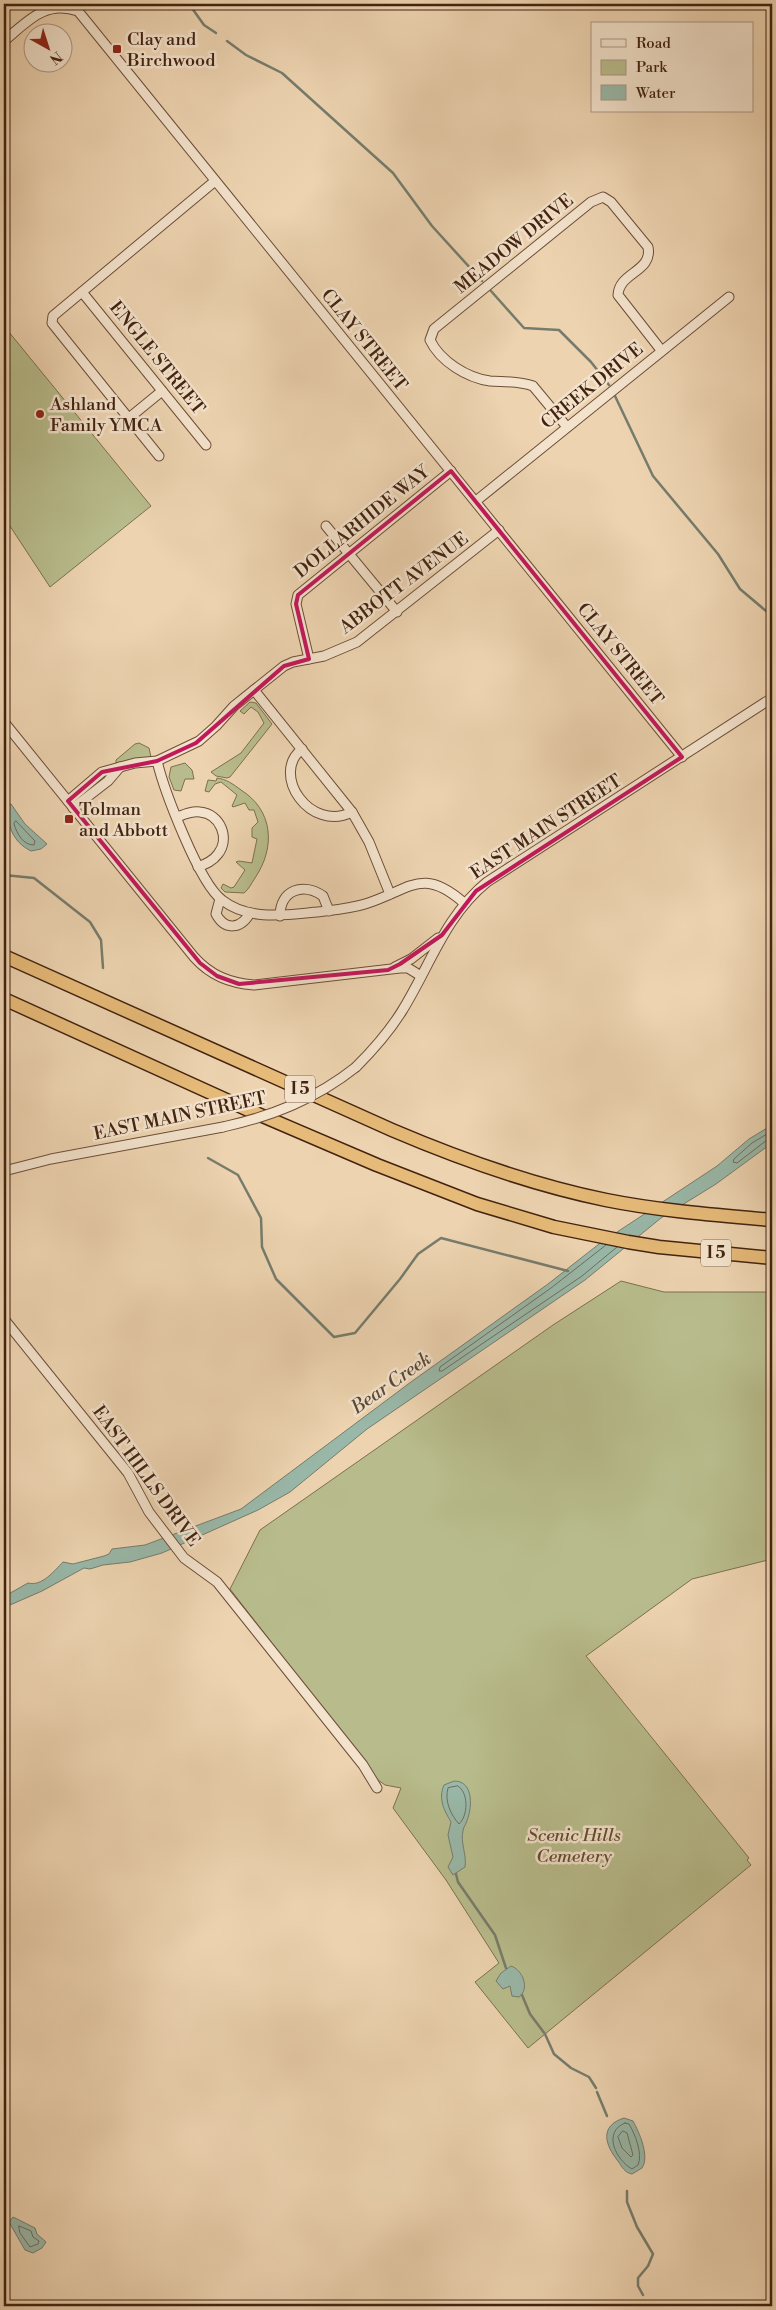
<svg xmlns="http://www.w3.org/2000/svg" width="776" height="2310" viewBox="0 0 776 2310" font-family="'Libre Bodoni',serif">
<style>
.green{fill:#b8bc8c;stroke:#7d704e}
.water{fill:#99b8a9;stroke:#767c6c}
.lines{fill:none;stroke-linecap:round;stroke-linejoin:round}
.shore{stroke:#6e6e5c;stroke-width:1}
.stream{stroke:#767c6c;stroke-width:2.5}
.minor-casing{stroke:#6d4f38;stroke-width:11}
.highway-casing{stroke:#422310;stroke-width:15}
.minor{stroke:#f3e2cc;stroke-width:9}
.highway{stroke:#e6ba78;stroke-width:12}
.minor-bridge-casing{stroke:#6d4f38;stroke-width:11;stroke-linecap:butt}
.minor-bridge{stroke:#f3e2cc;stroke-width:9}
.marked{fill:none;stroke:#c2185b;stroke-width:4;stroke-linejoin:round}
.poi-dot{fill:#8f2418;stroke:#f3e2cc;stroke-width:2}
.labels{text-anchor:middle;dominant-baseline:central;stroke-width:5;stroke-linejoin:round;paint-order:stroke}
.shield{fill:#f3e2cc;stroke:#775c48;stroke-width:1}
.shield-label{font-size:16px;font-weight:bold;fill:#422310}
.poi-label{font-size:18px;fill:#422310;stroke:#f3e2cc;text-anchor:start}
.street-label{font-size:18px;fill:#422310;stroke:#f3e2cc}
.park-label{font-size:18px;font-style:italic;fill:#60492f;stroke:#f3e2cc}
.water-label{font-size:19px;font-style:italic;fill:#584836;stroke:#f3e2cc}
</style>
<rect width="100%" height="100%" fill="#edd3b0"/>
<filter id="stains"><feTurbulence type="fractalNoise" baseFrequency=".004" numOctaves="4"/><feColorMatrix values="0 0 0 0 .2 0 0 0 0 .09 0 0 0 0 .02 0 0 0 .5 -.17"/></filter>
<radialGradient id="worn" r=".72"><stop offset=".6" stop-color="#630" stop-opacity="0"/><stop offset="1" stop-color="#630" stop-opacity=".3"/></radialGradient>
<g class="green">
<polygon points="4,326 151,506 50,587 4,517"/>
<polygon points="250,702 256,703 272,724 230,777 227,778 216,776 211,772 241,753 264,723 258,712 251,707 244,714 240,711"/>
<polygon points="139,743 149,748 151,757 116,763 116,760 135,744"/>
<polygon points="185,763 192,770 194,779 185,779 181,791 174,790 169,777 171,767"/>
<path d="M217,778C226,779 233,784 241,790C273,810 276,847 255,878C251,884 249,889 244,893L225,892L221,888L223,884L231,888L234,887L245,870L236,862L239,861L252,863L257,839L252,837V828L258,822L254,810H249L245,803L233,807L232,806L237,795L221,782L215,784L209,792L205,791L208,780L216,781Z"/>
<polygon points="621,1281 664,1292 772,1292 772,1559 692,1579 586,1656 749,1858 747,1860 751,1865 528,2048 475,1982 499,1963 446,1880 393,1808 401,1788 385,1785 378,1780 230,1589 260,1530 553,1325"/>
</g>
<g class="water">
<path d="M11,804L25,824L47,844L41,849L31,851C11,841 9,825 5,806Z"/>
<path d="M772,1125V1143L716,1184L661,1218L585,1280L367,1429L290,1492L258,1510L162,1553L130,1562L103,1565L90,1569L84,1568L42,1591L10,1605L4,1611L5,1596L28,1583C42,1587 55,1570 63,1562L73,1564L104,1556L109,1554L112,1549L145,1545L241,1509L411,1382L548,1284L599,1244L717,1166L749,1139Z"/>
<path d="M454,1781C475,1781 472,1810 466,1823C465,1826 463,1828 463,1831C460,1842 467,1855 465,1867L453,1875L448,1867L453,1857L448,1835L451,1822C444,1810 438,1799 444,1785Z"/>
<path d="M511,1966C523,1970 530,1989 519,1997L512,1996L510,1986L503,1989L496,1981L501,1973Z"/>
<path d="M624,2118L633,2121C639,2132 650,2156 642,2168L632,2174C625,2173 622,2167 618,2161C605,2145 599,2126 624,2118Z"/>
<polygon points="13,2217 35,2228 37,2234 46,2242 42,2248 33,2253 25,2250 9,2222"/>
</g>
<g class="lines">
<g class="shore">
<path d="M16,821L35,841L34,845C23,845 17,834 14,824Z"/>
<polyline points="772,1131 752,1143 734,1159 733,1162 737,1163 767,1140 772,1139"/>
<polyline points="606,1245 551,1288 440,1367 439,1371 442,1371 582,1276 617,1247"/>
<path d="M458,1786C469,1793 468,1816 459,1824C451,1815 444,1801 448,1788Z"/>
<path d="M625,2123L629,2124C635,2134 643,2154 638,2165L632,2169C616,2160 602,2132 625,2123Z"/>
<polygon points="623,2131 627,2133 633,2155 631,2157 622,2148 618,2137"/>
<polygon points="19,2226 31,2231 33,2237 39,2241 38,2244 30,2247 20,2233"/>
</g>
<g class="stream">
<polyline points="189,4 204,25 216,33"/>
<polyline points="227,41 246,55 282,73 393,173 432,226 482,281"/>
<polyline points="491,291 524,328 559,330 591,362 609,385"/>
<polyline points="615,396 653,476 718,554 740,589 772,616"/>
<polyline points="4,875 34,878 90,922 101,940 103,968"/>
<polyline points="208,1158 238,1175 261,1218 262,1247 276,1279 334,1337 355,1333 400,1279 418,1254 441,1238 568,1271"/>
<polyline points="456,1874 458,1882 495,1935 506,1968"/>
<polyline points="522,1995 530,2014 545,2034 554,2054 571,2068 589,2077 596,2088"/>
<polyline points="597,2092 607,2116"/>
<polyline points="627,2191 627,2202 637,2227 653,2254 648,2266 638,2278 638,2286 643,2295"/>
</g>
<defs>
<g id="minor">
<path d="M4,41C28,21 45,0 78,11L682,757"/>
<polyline points="82,292 206,445"/>
<polyline points="129,418 162,391"/>
<path d="M567,427L533,386C519,381 504,382 490,381C467,378 440,361 430,340L434,329L591,202L603,197L611,202L648,247C653,272 619,272 618,295L661,350"/>
<polyline points="159,456 52,323 53,316 215,181"/>
<polyline points="476,501 729,297"/>
<polyline points="326,526 397,612"/>
<polyline points="309,659 296,604 298,595 451,471"/>
<polyline points="254,690 352,812 369,842 390,894"/>
<path d="M4,722L194,957C211,976 230,983 254,985L400,968H408L421,976"/>
<path d="M302,749C270,774 310,833 352,812"/>
<path d="M157,761C164,790 199,883 222,900C249,921 285,915 317,912C333,910 349,909 365,904C410,890 422,866 464,903"/>
<polyline points="68,801 102,772 135,763 157,761 199,741 216,726 234,706 284,666 293,662 324,656 357,642 499,530"/>
<polyline points="73,808 108,781 120,767"/>
<path d="M177,817C185,814 192,811 200,812C221,814 230,839 218,854C213,861 206,864 198,867"/>
<path d="M220,899L216,914C225,931 241,929 250,913"/>
<path d="M280,916C280,890 303,882 323,896L329,911"/>
<polyline points="395,967 411,959 438,938"/>
<path d="M356,1067C373,1050 389,1032 402,1011C430,966 445,916 487,882L772,698"/>
<polyline points="4,1171 51,1159 223,1127"/>
<polyline points="4,1319 128,1473 149,1512 184,1558 217,1582 363,1765 377,1788"/>
</g>
<g id="highway">
<path d="M4,956L392,1130C460,1159 533,1185 606,1200C661,1211 717,1215 772,1220"/>
<polyline points="4,999 244,1108 377,1165 477,1204 554,1227 628,1242 659,1247 772,1258"/>
</g>
</defs>
<use href="#minor" class="minor-casing"/>
<use href="#highway" class="highway-casing"/>
<use href="#minor" class="minor"/>
<use href="#highway" class="highway"/>
<defs>
<path id="minor-bridge" d="M223,1127C272,1116 316,1099 356,1067"/>
</defs>
<use href="#minor-bridge" class="minor-bridge-casing"/>
<use href="#minor-bridge" class="minor-bridge"/>
</g>
<path class="marked" d="M451,471L682,757L476,891L442,935L400,964L388,970L239,984L217,976L200,963L68,801L102,772L157,761L196,743L284,666L309,659L296,604L298,595Z"/>
<g class="poi-dot">
<rect x="112" y="44" width="10" height="10" rx="2.5"/>
<circle cx="40" cy="414" r="5"/>
<rect x="64" y="814" width="10" height="10" rx="2.5"/>
</g>
<g class="labels">
<g class="shield">
<rect x="285" y="1075.5" width="30" height="27" rx="4"/>
<rect x="701" y="1239.5" width="30" height="27" rx="4"/>
</g>
<g class="shield-label">
<text x="300" y="1089">I 5</text>
<text x="716" y="1253">I 5</text>
</g>
<g class="poi-label">
<text x="127" y="39">Clay and<tspan x="127" dy="21">Birchwood</tspan></text>
<text x="50" y="404">Ashland<tspan x="50" dy="21">Family YMCA</tspan></text>
<text x="79" y="809">Tolman<tspan x="79" dy="21">and Abbott</tspan></text>
</g>
<g class="street-label">
<text transform="translate(514 244) rotate(-39)">MEADOW DRIVE</text>
<text transform="translate(364 340) rotate(51)">CLAY STREET</text>
<text transform="translate(157 358) rotate(51)">ENGLE STREET</text>
<text transform="translate(592 386) rotate(-39)">CREEK DRIVE</text>
<text transform="translate(362 522) rotate(-39)">DOLLARHIDE WAY</text>
<text transform="translate(404 583) rotate(-37)">ABBOTT AVENUE</text>
<text transform="translate(620 654) rotate(51)">CLAY STREET</text>
<text transform="translate(546 827) rotate(-33)">EAST MAIN STREET</text>
<text transform="translate(180 1116) rotate(-12)">EAST MAIN STREET</text>
<text transform="translate(146 1476) rotate(54)">EAST HILLS DRIVE</text>
</g>
<g class="park-label">
<text x="574" y="1835">Scenic Hills<tspan x="574" dy="21">Cemetery</tspan></text>
</g>
<g class="water-label">
<text transform="translate(391 1383) rotate(-35)">Bear Creek</text>
</g>
</g>
<rect width="776" height="2310" fill="none" stroke="#edd3b0" stroke-width="20"/>
<rect x="5" y="5" width="766" height="2300" fill="none" stroke="#422310" stroke-width="2.5"/>
<rect x="10" y="10" width="756" height="2290" fill="none" stroke="#422310"/>
<rect x="591" y="22" width="162" height="90" fill="#f3e2cc" stroke="#ac9681"/>
<rect x="601" y="39" width="25" height="8" fill="#f3e2cc" stroke="#ac9681"/>
<text x="636" y="48" font-size="15" fill="#422310">Road</text>
<rect x="601" y="60" width="25" height="15" fill="#b8bc8c" stroke="#ac9681"/>
<text x="636" y="72" font-size="15" fill="#422310">Park</text>
<rect x="601" y="85" width="25" height="15" fill="#99b8a9" stroke="#ac9681"/>
<text x="636" y="98" font-size="15" fill="#422310">Water</text>
<g transform="translate(48 48) rotate(141)"><circle r="24" fill="#f3e2cc" stroke="#ac9681"/>
<path d="M0-4L9 19L0 12L-9 19Z" fill="#8f2418"/>
<text y="-8" font-size="14" font-weight="bold" text-anchor="middle" fill="#422310">N</text>
</g>
<rect width="100%" height="100%" filter="url(#stains)"/>
<rect width="100%" height="100%" fill="url(#worn)"/>
</svg>
